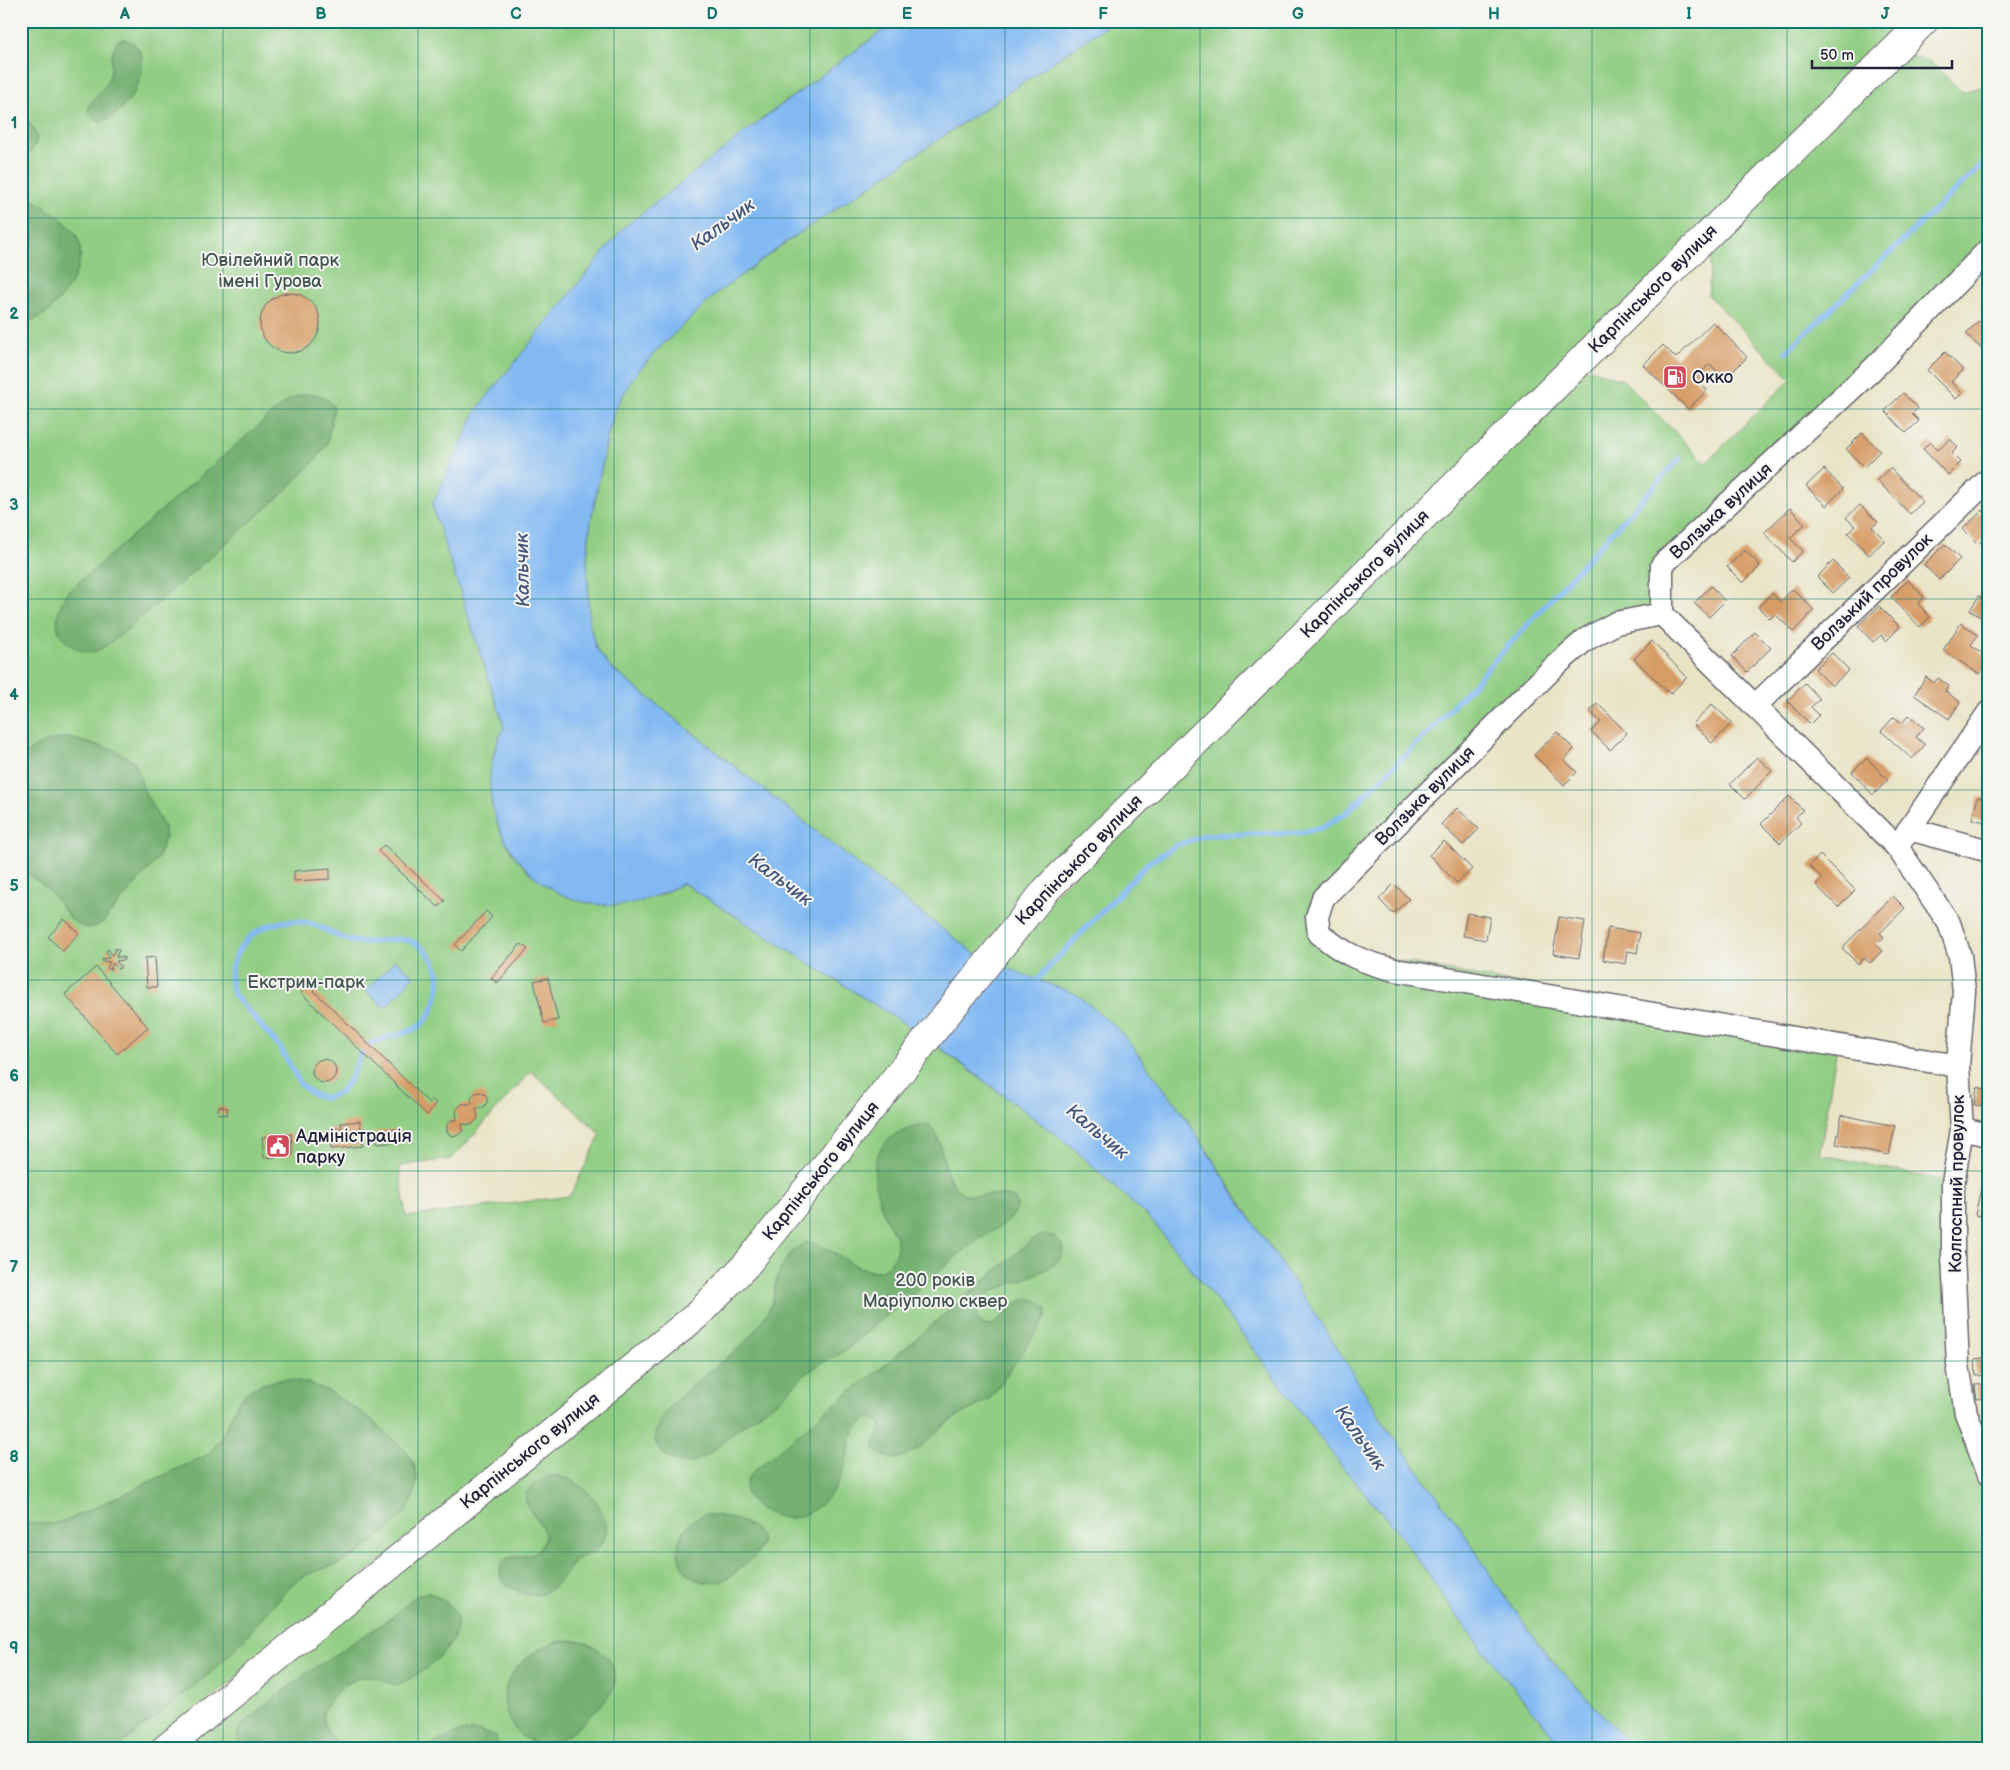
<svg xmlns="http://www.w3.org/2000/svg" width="2010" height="1770" viewBox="0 0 2010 1770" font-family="'Balsamiq Sans',sans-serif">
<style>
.green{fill:#91cd83;stroke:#5a785f;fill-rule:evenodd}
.forest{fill:#74b071;stroke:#4b6956}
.water{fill:#82b9f2;stroke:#526e96}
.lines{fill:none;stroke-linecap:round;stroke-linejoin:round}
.stream{stroke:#82b9f2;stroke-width:5.5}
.building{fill:#d69c66}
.minor-casing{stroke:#68666c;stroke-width:25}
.tertiary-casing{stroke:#68666c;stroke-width:30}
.minor{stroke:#fff;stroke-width:22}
.tertiary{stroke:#fff;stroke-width:28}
.grid{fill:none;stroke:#0f766e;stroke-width:1;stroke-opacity:0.55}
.labels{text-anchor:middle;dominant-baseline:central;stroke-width:4;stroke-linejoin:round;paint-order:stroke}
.park-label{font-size:18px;fill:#435551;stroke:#f6f6f2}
.street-label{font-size:18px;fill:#22223b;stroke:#f6f6f2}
.poi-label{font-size:18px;fill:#22223b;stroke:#f6f6f2;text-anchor:start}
.water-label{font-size:19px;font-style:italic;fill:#44577b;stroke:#f6f6f2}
.neatline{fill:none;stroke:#0f766e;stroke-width:2}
.grid-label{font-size:16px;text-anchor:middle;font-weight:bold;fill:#0f766e}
</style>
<rect width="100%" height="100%" fill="#f6f6f2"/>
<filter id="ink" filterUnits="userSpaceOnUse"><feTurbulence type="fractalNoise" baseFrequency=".02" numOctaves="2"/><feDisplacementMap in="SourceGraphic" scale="10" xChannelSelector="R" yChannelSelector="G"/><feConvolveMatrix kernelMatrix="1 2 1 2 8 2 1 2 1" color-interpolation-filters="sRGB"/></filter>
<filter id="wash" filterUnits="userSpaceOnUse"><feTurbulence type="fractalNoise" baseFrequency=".0096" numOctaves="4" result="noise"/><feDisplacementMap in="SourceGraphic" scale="20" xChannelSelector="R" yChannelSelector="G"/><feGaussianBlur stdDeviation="1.12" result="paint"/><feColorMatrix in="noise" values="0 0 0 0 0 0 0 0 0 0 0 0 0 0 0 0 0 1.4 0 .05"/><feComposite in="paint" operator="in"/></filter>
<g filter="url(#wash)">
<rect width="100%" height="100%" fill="#e9e4c6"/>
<g class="green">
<path d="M21,21H896L769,114L432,505L504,726L494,751L500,831L513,855L532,875L659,896L683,883L919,1033L739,1259L691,1308L150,1749H21ZM531,1071L601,1134L570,1196L406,1217L399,1166L452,1159Z"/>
<polygon points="1114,21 1913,21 981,958 866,871 610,667 596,648 589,623 587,555 591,520 608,434 617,405 634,376 660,347 717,293 782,245"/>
<polygon points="1901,53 1931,62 1962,92 1984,86 1989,82 1989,249 1663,565 1662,614 1585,640 1317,917 1338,949 1837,1046 1820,1154 1953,1183 1958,1365 1989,1475 1989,1749 1634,1749 1547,1655 1498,1587 1460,1527 1389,1431 1182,1112 1119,1030 993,964 1028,921 1585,367 1623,380 1706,463 1791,379 1708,295 1713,240"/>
<polygon points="933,1043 1071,1146 1151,1220 1214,1297 1340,1464 1398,1532 1468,1631 1564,1749 165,1749 696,1316"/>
</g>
<g class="forest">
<path d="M124,39C164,51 132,115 99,122L88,113C88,99 104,92 109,79C113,65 109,52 118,40Z"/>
<polygon points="21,110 35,131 37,140 31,152 21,154"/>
<path d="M21,192C39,204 65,217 76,235C91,259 65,298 46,313C39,318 30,321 21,323Z"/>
<path d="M305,394C320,394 326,396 334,408L327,444L314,462L279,497L123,633C114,639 102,651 90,653C84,653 78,649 72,646C50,632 56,611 68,592L274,412L289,400Z"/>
<path d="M69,738L113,749L135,762L145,793L164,827L165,838L158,858L102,923C75,939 65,907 49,891C41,882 30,876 21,869V760C33,744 50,739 69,738Z"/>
<path d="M927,1124C946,1132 939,1180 962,1193C973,1200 1018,1187 1017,1206C1017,1219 989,1233 980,1239C954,1256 933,1278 910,1298C900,1306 889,1313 878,1322C866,1331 856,1343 844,1351C834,1358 823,1361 814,1368C801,1376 792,1389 780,1399C765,1411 748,1420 734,1432C717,1446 695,1473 671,1459C664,1454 658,1451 656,1443C646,1411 723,1364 743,1344C754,1333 766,1318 772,1303C774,1297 774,1291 775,1286C778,1271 789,1251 803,1244C821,1234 856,1278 881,1270C893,1265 900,1249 896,1237C893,1230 888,1224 885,1217C866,1167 869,1136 927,1124Z"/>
<path d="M1043,1235L1054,1236C1056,1239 1061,1243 1062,1246C1071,1272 998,1283 985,1296C979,1302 977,1309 976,1317L983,1325L992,1326C1009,1311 1027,1283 1047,1310L1046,1318L992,1396C979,1408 963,1411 949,1422C928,1438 901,1476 874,1449L876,1439L882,1429L879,1420L870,1417C845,1432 852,1445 844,1469C841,1480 833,1493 824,1501C816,1509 802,1517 791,1518C774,1519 739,1503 747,1481C748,1478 751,1475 753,1472L843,1397L878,1371L1032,1240Z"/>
<path d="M286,1379L308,1383L328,1391L367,1416L407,1452L414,1465L417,1479L414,1495L407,1510L398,1521L358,1554L336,1565L310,1573L292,1584L235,1649L209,1674L116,1749H21V1523L51,1524L68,1520L207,1455C243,1420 220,1388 286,1379Z"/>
<path d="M554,1475C562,1477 569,1478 576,1483C593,1493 616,1523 602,1543C596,1554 583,1554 574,1562C569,1567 565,1575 560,1580C541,1603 521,1597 501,1580C494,1541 531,1570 543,1542C554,1518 491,1497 554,1475Z"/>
<path d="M704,1514C731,1516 788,1529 747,1563C738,1570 729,1579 718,1582C677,1589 660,1534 704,1514Z"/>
<path d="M427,1592C494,1617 435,1670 396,1685C387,1683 378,1676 370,1676C352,1675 323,1699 323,1718C323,1730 335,1738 339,1749H303L287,1745L244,1749L239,1745L237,1735L240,1727C284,1685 337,1654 388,1620C405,1608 406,1599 427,1592Z"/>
<path d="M582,1641C599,1647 618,1662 615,1683C613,1692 604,1701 598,1708C579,1728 553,1755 523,1737C516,1733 512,1724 508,1716C494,1681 524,1653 556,1642C563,1640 574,1641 582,1641Z"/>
<polygon points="479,1731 495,1737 501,1749 421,1749 460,1732"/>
</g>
<g class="water">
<path d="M896,21H1114L782,245L717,293L660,347L634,376L617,405L608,434L591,520L587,555L589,623L596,648L610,667L866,871L981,958L1078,995L1119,1030L1182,1112L1234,1194L1322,1324L1389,1431L1460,1527L1498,1587L1547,1655L1634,1749H1564L1468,1631L1398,1532L1340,1464L1214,1297L1151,1220L1071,1146L927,1038L683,883C659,896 635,906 607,905C542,904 487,842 490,778C491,759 497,743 504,726L432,505L477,409L623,228L769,114Z"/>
<polygon points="395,960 414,976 385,1008 366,991"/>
</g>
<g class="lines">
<g class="stream">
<polyline points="1786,352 1989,158"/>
<polyline points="1031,986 1148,863 1177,845 1206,835 1300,833 1323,827 1346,813 1432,729 1680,458"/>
<path d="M362,1052L351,1078L340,1093L325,1098L314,1095L301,1085L279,1046L234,995C228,980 230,966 238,952C253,924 289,915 317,926C329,930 339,939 352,941C381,948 405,925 429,955C436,963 439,972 439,983C438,997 433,1014 422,1024C408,1036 385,1035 369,1045"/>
</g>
</g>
<g id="blocks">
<g class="building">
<polygon points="1989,66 1989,76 1987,78 1982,73"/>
<circle cx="290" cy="323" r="30"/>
<polygon points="1979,321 1989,331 1989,357 1966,333"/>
<polygon points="1713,322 1747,357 1725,379 1710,364 1695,378 1707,390 1688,409 1643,365 1663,345 1676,358"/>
<polygon points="1945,352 1963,370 1951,382 1962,393 1956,399 1927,370"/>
<polygon points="1903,393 1918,408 1912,414 1919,421 1906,433 1885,411"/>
<polygon points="1862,433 1880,451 1864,467 1846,449"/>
<polygon points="1950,439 1958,447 1952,453 1961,462 1948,475 1923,449 1930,442 1938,450"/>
<polygon points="1890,468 1923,502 1910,514 1877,480"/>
<polygon points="1824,469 1843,489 1826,506 1806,486"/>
<polygon points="1860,505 1878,522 1872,527 1885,540 1869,555 1848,533 1855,526 1846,518"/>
<polygon points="1790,508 1805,524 1790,538 1803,551 1792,562 1764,533"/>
<polygon points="1983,510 1989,516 1989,534 1978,544 1963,529"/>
<polygon points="1945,544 1960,559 1939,580 1924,565"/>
<polygon points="1745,550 1760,566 1743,583 1727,567"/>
<polygon points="1833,561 1849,578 1833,593 1817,577"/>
<polygon points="1908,580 1924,597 1918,604 1930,617 1920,627 1891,597"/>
<polygon points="1711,586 1725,601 1709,617 1694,603"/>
<polygon points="1793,589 1814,610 1793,632 1775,614 1770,619 1758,607 1772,593 1780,602"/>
<polygon points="1979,596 1989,602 1989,623 1970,610"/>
<polygon points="1879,606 1900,627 1886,641 1881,635 1873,642 1858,626"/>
<polygon points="1961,623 1978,635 1971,645 1989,658 1979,674 1943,650"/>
<polygon points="1755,632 1771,648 1747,672 1732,656"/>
<polygon points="1652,641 1687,677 1670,694 1634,659"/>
<polygon points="1832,653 1849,670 1832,686 1815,669"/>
<polygon points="1926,677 1934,683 1938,678 1949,686 1945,691 1960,702 1949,719 1914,695"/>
<polygon points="1805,683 1820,699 1811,707 1819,715 1810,724 1787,701"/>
<polygon points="1597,703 1627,733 1610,750 1591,731 1601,722 1590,711"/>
<polygon points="1712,704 1732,723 1712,743 1693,724"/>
<polygon points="1909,715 1924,728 1916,737 1925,745 1912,759 1881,731 1894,717 1902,723"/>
<polygon points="1557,732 1574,749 1564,760 1577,772 1564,785 1534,755"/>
<polygon points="1757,757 1772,771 1745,799 1730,784"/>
<polygon points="1867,758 1888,780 1873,795 1852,772"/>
<polygon points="1789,796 1803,810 1796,817 1801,823 1780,843 1761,824"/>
<polygon points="1978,797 1989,800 1989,823 1972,819"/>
<polygon points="1457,808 1479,829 1463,845 1441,824"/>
<polygon points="1444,841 1472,869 1457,883 1429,855"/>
<polygon points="384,845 445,901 438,907 378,851"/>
<polygon points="1820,855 1855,890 1838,907 1816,885 1822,878 1809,866"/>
<polygon points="330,868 330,879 294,881 294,871"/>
<polygon points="1394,884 1409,899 1393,914 1379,899"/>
<polygon points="1893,896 1905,908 1880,933 1884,937 1876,945 1882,951 1870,963 1864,958 1858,964 1842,948"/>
<polygon points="486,911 492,917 461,951 455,945"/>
<polygon points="1467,913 1490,917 1486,940 1463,936"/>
<polygon points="1559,917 1585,921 1579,958 1553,954"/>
<polygon points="64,919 79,933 63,951 48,937"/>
<polygon points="1608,928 1640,933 1637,953 1628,951 1626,964 1603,960"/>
<polygon points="521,944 528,949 497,983 491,978"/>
<polygon points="116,948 119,950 116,957 124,957 124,960 116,961 121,967 118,969 113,963 110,970 107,968 110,962 102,961 102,959 109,958 106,951 108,949 112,955"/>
<polygon points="155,957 157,987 147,987 145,958"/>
<polygon points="96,967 148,1027 117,1054 65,994"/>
<polygon points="548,978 558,1020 544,1023 534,981"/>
<polygon points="308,985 429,1103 432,1099 436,1103 427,1115 301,993"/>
<circle cx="324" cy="1071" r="12"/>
<polygon points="1977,1087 1989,1090 1989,1108 1974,1105"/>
<polygon points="482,1092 487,1097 487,1103 483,1108 476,1108 478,1118 472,1125 462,1124 463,1131 458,1135 452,1136 447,1132 447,1125 451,1120 457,1120 456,1110 462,1104 472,1104 471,1098 475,1093"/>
<polygon points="219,1106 228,1108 227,1115 217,1113"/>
<polygon points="1842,1115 1895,1126 1889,1155 1836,1144"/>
<polygon points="360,1121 363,1146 331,1149 329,1129 342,1128 341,1123"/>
<polygon points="399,1129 400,1142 377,1144 376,1131"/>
<polygon points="291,1134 293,1155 264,1158 262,1137"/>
<polygon points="1983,1179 1989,1180 1989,1218 1975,1215"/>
<polygon points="1989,1357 1989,1375 1976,1376 1975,1359"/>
<polygon points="1989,1384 1989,1398 1977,1399 1975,1385"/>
</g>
</g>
</g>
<g filter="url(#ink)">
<use href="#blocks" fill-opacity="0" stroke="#68666c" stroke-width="1"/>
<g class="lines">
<defs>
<g id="minor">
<path d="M1662,614L1616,623L1585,640L1555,666L1323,898L1317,917L1319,933C1344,955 1363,962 1395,970L1958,1066"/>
<polyline points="1662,614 1897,847 1949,923 1960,956 1964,991 1958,1066 1962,1129 1953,1183 1953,1255 1958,1365 1966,1413 1989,1475"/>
<polyline points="1662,614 1662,565 1876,366 1989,249"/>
<polyline points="1755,706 1989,479"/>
<polyline points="1909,829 1989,851"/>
<polyline points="1897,847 1989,712"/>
<polyline points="1962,1129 1989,1135"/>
</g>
<polyline id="tertiary" points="165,1749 696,1316 746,1265 1046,890 1924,21"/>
</defs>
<use href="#minor" class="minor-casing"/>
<use href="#tertiary" class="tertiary-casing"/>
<use href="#minor" class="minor"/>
<use href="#tertiary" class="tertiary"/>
</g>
</g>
<path class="grid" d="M223,21V1749M418,21V1749M614,21V1749M810,21V1749M1005,21V1749M1200,21V1749M1396,21V1749M1592,21V1749M1787,21V1749M21,218H1989M21,409H1989M21,599H1989M21,790H1989M21,980H1989M21,1171H1989M21,1361H1989M21,1552H1989"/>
<defs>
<symbol id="fuel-square" viewBox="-11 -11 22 22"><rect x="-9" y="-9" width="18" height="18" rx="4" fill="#d1495b" stroke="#f6f6f2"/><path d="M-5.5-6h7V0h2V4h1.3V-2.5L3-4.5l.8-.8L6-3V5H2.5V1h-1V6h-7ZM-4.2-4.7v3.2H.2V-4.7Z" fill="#fff"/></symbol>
<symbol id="civic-square" viewBox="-11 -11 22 22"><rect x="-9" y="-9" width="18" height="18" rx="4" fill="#d1495b" stroke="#f6f6f2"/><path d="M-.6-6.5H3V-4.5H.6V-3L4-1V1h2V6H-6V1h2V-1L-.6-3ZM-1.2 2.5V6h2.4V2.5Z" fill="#fff"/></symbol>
</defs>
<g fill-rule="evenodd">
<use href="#fuel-square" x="1661" y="363" width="28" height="28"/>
<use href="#civic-square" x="264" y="1132" width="28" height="28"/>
</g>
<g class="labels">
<g class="park-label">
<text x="270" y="260">Ювілейний парк<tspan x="270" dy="21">імені Гурова</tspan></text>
<text x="306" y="982">Екстрим-парк</text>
<text x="935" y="1280">200 років<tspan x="935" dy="21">Маріуполю сквер</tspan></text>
</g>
<g class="street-label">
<text transform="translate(1653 289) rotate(-45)">Карпінського вулиця</text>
<text transform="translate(1721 511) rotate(-43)">Волзька вулиця</text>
<text transform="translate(1365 574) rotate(-45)">Карпінського вулиця</text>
<text transform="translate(1872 592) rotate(-44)">Волзький провулок</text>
<text transform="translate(1425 796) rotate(-45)">Волзька вулиця</text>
<text transform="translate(1079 860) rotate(-46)">Карпінського вулиця</text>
<text transform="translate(821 1171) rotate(-51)">Карпінського вулиця</text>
<text transform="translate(1957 1184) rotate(-89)">Колгоспний провулок</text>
<text transform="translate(530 1451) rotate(-39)">Карпінського вулиця</text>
</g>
<g class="poi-label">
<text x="1692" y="377">Окко</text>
<text x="296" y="1136">Адміністрація<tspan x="296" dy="21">парку</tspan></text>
</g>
<g class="water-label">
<text transform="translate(723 225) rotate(-36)">Кальчик</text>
<text transform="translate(523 570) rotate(-91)">Кальчик</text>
<text transform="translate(780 880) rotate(37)">Кальчик</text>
<text transform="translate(1097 1132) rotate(40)">Кальчик</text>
<text transform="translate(1360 1438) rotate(55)">Кальчик</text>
</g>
</g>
<rect width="2010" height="1770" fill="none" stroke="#f6f6f2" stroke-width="55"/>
<path d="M1812 60v8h140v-8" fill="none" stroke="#22223b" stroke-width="2.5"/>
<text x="1820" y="60" font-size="15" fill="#22223b" stroke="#f6f6f2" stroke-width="4" paint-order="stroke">50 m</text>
<rect x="28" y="28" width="1954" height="1714" class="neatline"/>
<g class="grid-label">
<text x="125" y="19">A</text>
<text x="321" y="19">B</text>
<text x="516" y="19">C</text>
<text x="712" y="19">D</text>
<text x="907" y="19">E</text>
<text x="1103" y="19">F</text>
<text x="1298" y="19">G</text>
<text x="1494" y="19">H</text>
<text x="1689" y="19">I</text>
<text x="1885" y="19">J</text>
<text x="14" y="128">1</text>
<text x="14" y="319">2</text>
<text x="14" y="510">3</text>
<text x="14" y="700">4</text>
<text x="14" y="891">5</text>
<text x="14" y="1081">6</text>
<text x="14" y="1272">7</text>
<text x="14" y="1462">8</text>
<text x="14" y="1653">9</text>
</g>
</svg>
